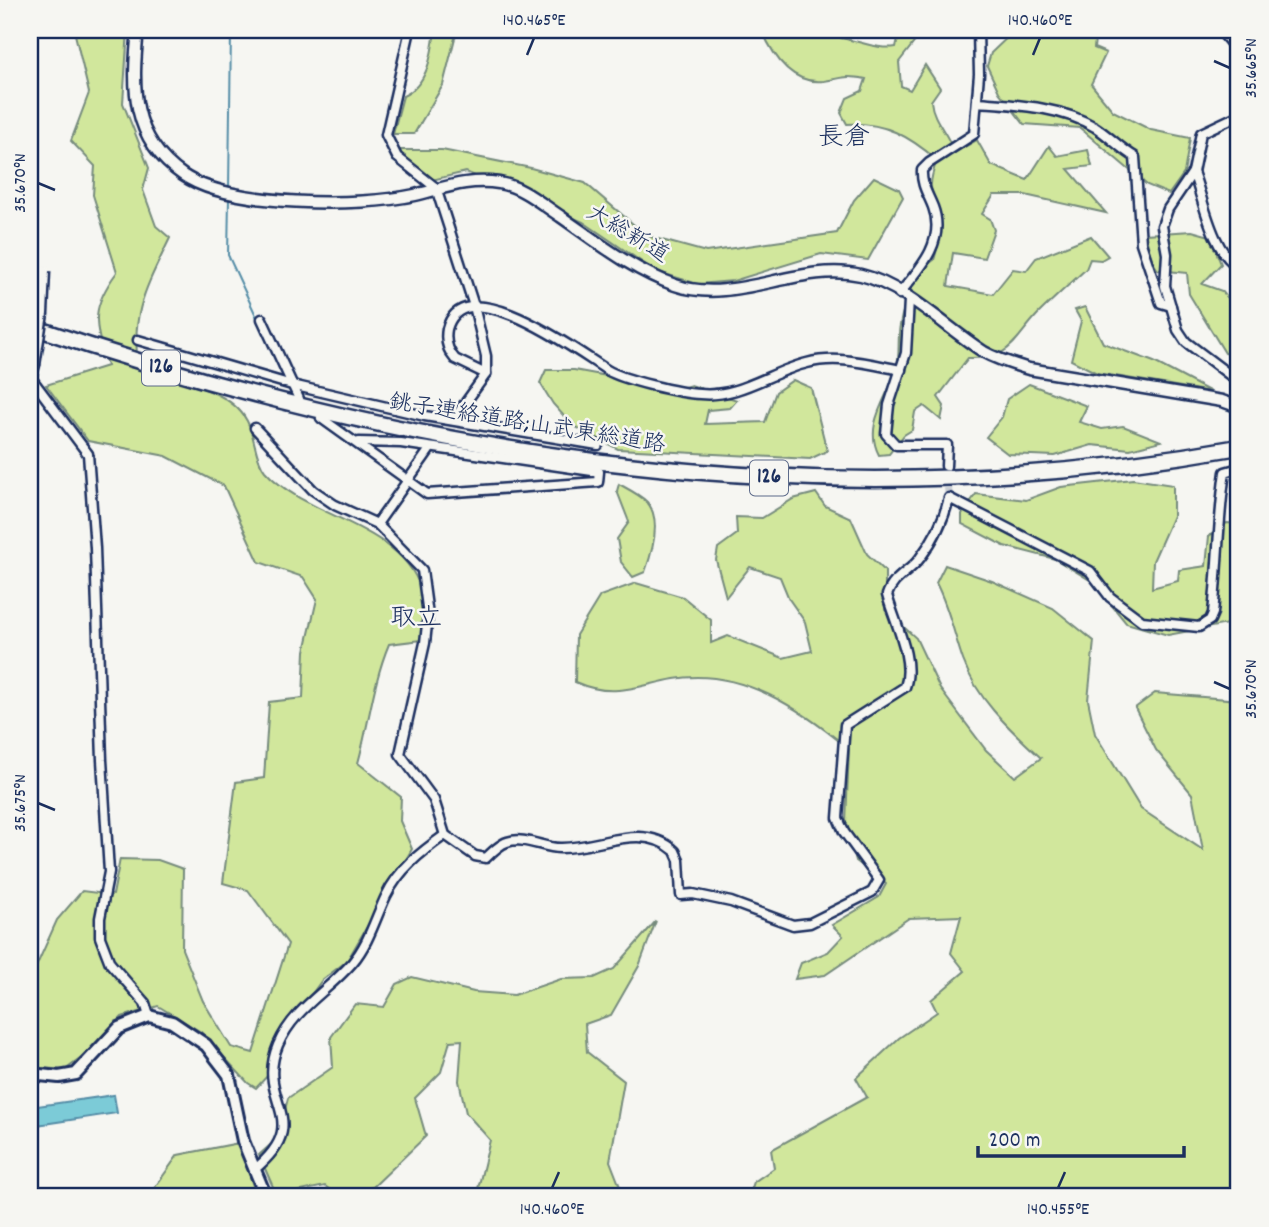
<svg xmlns="http://www.w3.org/2000/svg" width="1269" height="1227" viewBox="0 0 1269 1227" font-family="Dekko,'Klee One',sans-serif">
<style>
.green{fill:#d1e79c;stroke:#768b7d;stroke-width:2}
.water{fill:#7bcbd7;stroke:#558da7;stroke-width:2}
.lines{fill:none;stroke-linecap:round;stroke-linejoin:round}
.stream{stroke:#558da7;stroke-width:2}
.minor-tunnel{stroke:#caced4;stroke-width:8;stroke-dasharray:8 4;stroke-linecap:butt}
.minor-casing{stroke:#1b2f5e;stroke-width:13}
.tertiary-casing{stroke:#1b2f5e;stroke-width:15}
.secondary-casing{stroke:#1b2f5e;stroke-width:16}
.motorway-casing{stroke:#1b2f5e;stroke-width:19}
.minor{stroke:#f6f6f2;stroke-width:8}
.tertiary{stroke:#f6f6f2;stroke-width:10}
.secondary{stroke:#f6f6f2;stroke-width:10}
.motorway{stroke:#f6f6f2;stroke-width:14}
.minor-bridge-casing{stroke:#1b2f5e;stroke-width:13;stroke-linecap:butt}
.minor-bridge{stroke:#f6f6f2;stroke-width:8}
.ticks{fill:none;stroke:#1b2f5e;stroke-width:2.5}
.labels{text-anchor:middle;dominant-baseline:central;stroke-width:5;stroke-linejoin:round;paint-order:stroke}
.shield{fill:#f6f6f2;stroke:#5d6b8a;stroke-width:2}
.shield-label{font-size:21px;font-weight:bold;fill:#1b2f5e}
.street-label{font-size:23px;fill:#1b2f5e;stroke:#f6f6f2}
.quarter-label{font-size:26px;fill:#1b2f5e;stroke:#f6f6f2}
.neatline{fill:none;stroke:#1b2f5e;stroke-width:2.5}
.ticks-label{font-size:18px;text-anchor:middle;fill:#1b2f5e}
</style>
<rect width="100%" height="100%" fill="#f6f6f2"/>
<filter id="ink" filterUnits="userSpaceOnUse"><feTurbulence type="fractalNoise" baseFrequency=".0143" numOctaves="2"/><feDisplacementMap in="SourceGraphic" scale="14" xChannelSelector="R" yChannelSelector="G"/><feConvolveMatrix kernelMatrix="1 2 1 2 8 2 1 2 1" color-interpolation-filters="sRGB"/></filter>
<g filter="url(#ink)">
<g class="green">
<path d="M74,30H128L123,103L149,168L143,190L156,226L170,238C147,286 129,315 139,370C173,381 229,387 247,421C255,436 255,459 265,471C308,520 409,526 423,597C425,610 421,626 421,640L389,644C373,682 369,724 358,763L401,797L400,821L412,849L347,961L322,980L289,1025L271,1072L256,1088L248,1083L201,1032L158,1006L122,1017L92,1050L65,1070L30,1067V972L36,967L57,920L82,891L113,895L120,859L158,860L183,869L182,949L203,1001L231,1047L253,1053L288,944L248,890L223,883L236,782L264,778L269,702L303,698L305,651L317,599L303,577L259,562L224,486L166,456L88,441L46,385L107,366C95,323 89,310 117,272L93,195L95,166L71,141L89,93Z"/>
<path d="M435,30H457L443,85L414,134H393L403,96C428,85 432,54 435,30Z"/>
<path d="M762,30H837L841,38C860,41 878,50 896,47L899,35L916,40L899,62L901,86L910,90L925,65L940,88L931,101C933,122 949,133 954,153L977,140L991,165L1027,180L1049,146L1057,156L1088,150L1092,166L1068,169L1106,213L1025,195H994L982,214L990,219L994,230L984,258L953,253L948,286L993,294L1013,269L1026,271L1036,258L1091,236L1108,256L1101,260L1090,259L1086,269C1070,284 1053,299 1038,314C1012,342 1012,359 968,358L938,397L944,406L941,420L924,406L915,412L912,430L904,435L889,454L879,455C864,427 885,401 895,374C901,359 897,340 900,325C904,302 914,272 934,260C937,249 943,232 941,220C935,190 924,196 937,160C909,136 885,122 847,124L841,113L847,98L862,91L866,79C843,75 844,78 824,81C791,85 773,56 762,30Z"/>
<polygon points="1015,30 1096,30 1094,48 1106,53 1091,84 1113,111 1151,130 1190,138 1184,173 1169,194 1147,185 1080,128 1024,124 999,92 987,66 991,53"/>
<polygon points="397,150 442,150 531,168 585,183 647,236 706,252 837,233 854,200 874,177 899,189 903,197 868,260 821,254 733,281 698,284 655,271 583,222 466,172 432,180"/>
<polygon points="1192,231 1210,236 1221,264 1202,284 1222,291 1234,306 1239,305 1239,355 1225,353 1189,294 1187,273 1158,270 1152,261 1145,234"/>
<polygon points="1085,307 1103,343 1154,362 1211,392 1097,373 1071,360 1081,321 1075,310"/>
<polygon points="546,370 574,370 612,377 663,393 691,385 737,400 730,408 708,410 705,424 765,422 776,392 793,380 811,388 827,451 810,459 618,449 572,425 553,404 540,383"/>
<polygon points="1029,384 1087,406 1079,422 1102,429 1123,426 1161,441 1130,449 1092,445 1055,456 1008,454 986,437 1002,417 1007,399"/>
<polygon points="1133,479 1173,485 1173,516 1153,561 1152,588 1178,581 1179,570 1206,566 1209,536 1227,523 1239,524 1239,595 1236,595 1228,624 1168,635 1126,623 1093,582 1055,559 1004,546 962,524 962,514 976,494 1026,500 1061,487"/>
<path d="M619,484C628,489 640,495 647,502C662,519 652,553 645,572L633,577L621,562L617,539L629,522L617,491Z"/>
<path d="M816,493L825,506L851,518L867,554L885,571V610L916,638L940,689L986,750L1015,777L1041,758C1010,729 978,701 963,660C954,634 949,608 936,583L945,565L992,581L1053,608L1094,641L1088,700L1095,734L1141,809L1203,850L1192,794L1156,750L1135,708L1155,693L1239,700V1197H749L754,1182L774,1168L771,1150L867,1097L856,1078L899,1038L937,1012L931,1000L965,971L951,953L961,916L909,918L825,975L795,979L801,963L828,952L843,936L832,925L879,897L886,884L856,861L846,822L849,749C801,709 740,667 674,679C637,686 613,699 575,682L576,635L600,596L636,583L683,597L711,620V643L728,636L783,658L812,651L805,622L789,599L780,577L750,567L726,597L716,560L718,548L737,534L736,517L762,518L793,499Z"/>
<polygon points="656,921 639,966 611,1015 585,1024 587,1052 624,1081 610,1161 624,1197 476,1197 490,1140 466,1113 459,1081 462,1040 450,1041 441,1072 415,1098 426,1136 373,1187 339,1197 325,1186 277,1196 259,1155 278,1138 288,1098 333,1067 331,1037 355,1004 384,1007 397,984 412,977 474,992 514,995 561,979 594,978 614,969"/>
<path d="M239,1143L254,1189C239,1204 171,1197 148,1197L178,1155Z"/>
</g>
<polygon class="water" points="114,1095 117,1113 30,1126 30,1107"/>
<g class="lines">
<g class="stream">
<polyline points="229,189 231,30"/>
<polyline points="229,198 228,255 259,322"/>
</g>
<polyline class="minor-tunnel" points="947,476 949,498"/>
<defs>
<g id="minor">
<polyline points="410,30 386,135 397,157 436,188 474,306 486,356 486,374 453,420"/>
<polyline points="1220,30 1239,53"/>
<path d="M977,102C1016,105 1060,106 1095,127C1109,136 1121,149 1135,157L1141,243L1161,303L1171,306"/>
<polyline points="1239,115 1201,133 1193,172 1168,209 1162,226 1167,254 1165,286 1178,330 1186,342 1239,382"/>
<path d="M1193,172C1204,201 1212,252 1239,267"/>
<path d="M899,294C921,268 946,241 933,207C928,194 921,185 922,170L929,163L974,134L979,74L978,30"/>
<polyline points="909,300 906,353 889,405 886,434 896,445 947,445 946,466"/>
<polyline points="262,319 299,399"/>
<polyline points="138,340 292,385 425,416 598,445"/>
<polyline points="35,365 31,378 88,454 95,548 102,760 109,872 100,918 100,937 110,963 145,1003 149,1016"/>
<path d="M486,374L455,359C448,351 445,340 447,329C464,266 581,354 607,370C624,380 679,393 700,394C739,398 770,372 807,363C838,355 870,364 901,370"/>
<polyline points="321,418 427,494 598,482 599,472 401,443 359,442"/>
<path d="M255,428L313,490L335,505L377,524L422,570L428,615L425,643L400,754L434,800L445,835L475,856L486,858C492,852 500,844 507,842C525,836 543,848 560,848C599,849 641,821 675,851L679,860L681,895L693,894L731,902L793,925L810,923L872,892L879,880L844,832L838,818L845,725L905,687C915,660 894,621 887,595C893,577 910,572 920,558C933,541 944,519 949,498L1090,571L1110,597L1142,621L1199,627L1210,620L1213,613C1218,566 1218,519 1225,472L1239,468"/>
<polyline points="377,524 430,449"/>
<path d="M254,1170C316,1119 254,1102 278,1045C294,1008 327,992 352,963C369,943 375,919 386,896C399,869 421,852 445,835"/>
</g>
<path id="tertiary" d="M138,30C132,86 130,138 183,175C229,207 360,207 415,195C444,188 469,178 499,183C523,187 540,203 560,216C596,241 632,270 675,285C736,306 799,261 861,275C906,286 945,327 984,352C998,360 1013,364 1029,369L1222,401L1239,407"/>
<polyline id="secondary" points="30,1074 59,1077 76,1074 119,1028 149,1016 172,1022 206,1045 229,1075 243,1141 266,1197"/>
<path id="motorway" d="M30,326C425,461 825,521 1239,447"/>
</defs>
<use href="#minor" class="minor-casing"/>
<use href="#tertiary" class="tertiary-casing"/>
<use href="#secondary" class="secondary-casing"/>
<use href="#motorway" class="motorway-casing"/>
<use href="#minor" class="minor"/>
<use href="#tertiary" class="tertiary"/>
<use href="#secondary" class="secondary"/>
<use href="#motorway" class="motorway"/>
<defs>
<polyline id="minor-bridge" points="35,365 43,314 45,271"/>
</defs>
<use href="#minor-bridge" class="minor-bridge-casing"/>
<use href="#minor-bridge" class="minor-bridge"/>
</g>
</g>
<path class="ticks" d="M527,55L534,38M1033,55L1040,38M1214,61L1230,68M38,183L55,190M1214,682L1230,689M38,803L55,810M552,1188L559,1172M1058,1188L1065,1172"/>
<g class="labels">
<g class="shield">
<rect x="142" y="350.5" width="38" height="35" rx="5"/>
<rect x="750" y="460.5" width="38" height="35" rx="5"/>
</g>
<g class="shield-label">
<text x="161" y="368">126</text>
<text x="769" y="478">126</text>
</g>
<g class="street-label">
<text transform="translate(627 235) rotate(31)">大総新道</text>
<text transform="translate(527 425) rotate(9)">銚子連絡道路;山武東総道路</text>
</g>
<g class="quarter-label">
<text x="844" y="138">長倉</text>
<text x="416" y="619">取立</text>
</g>
</g>
<rect width="1269" height="1227" fill="none" stroke="#f6f6f2" stroke-width="77"/>
<path d="M978 1146v10h206v-10" fill="none" stroke="#1b2f5e" stroke-width="3.5"/>
<text x="989" y="1146" font-size="21" fill="#1b2f5e" stroke="#f6f6f2" stroke-width="5" paint-order="stroke">200 m</text>
<rect x="38" y="38" width="1192" height="1150" class="neatline"/>
<g class="ticks-label">
<text x="534" y="25">140.465°E</text>
<text x="1040" y="25">140.460°E</text>
<text transform="translate(1250 68) rotate(-90)" y="6">35.665°N</text>
<text transform="translate(19 183) rotate(-90)" y="6">35.670°N</text>
<text transform="translate(1250 689) rotate(-90)" y="6">35.670°N</text>
<text transform="translate(19 803) rotate(-90)" y="6">35.675°N</text>
<text x="552" y="1214">140.460°E</text>
<text x="1058" y="1214">140.455°E</text>
</g>
</svg>
